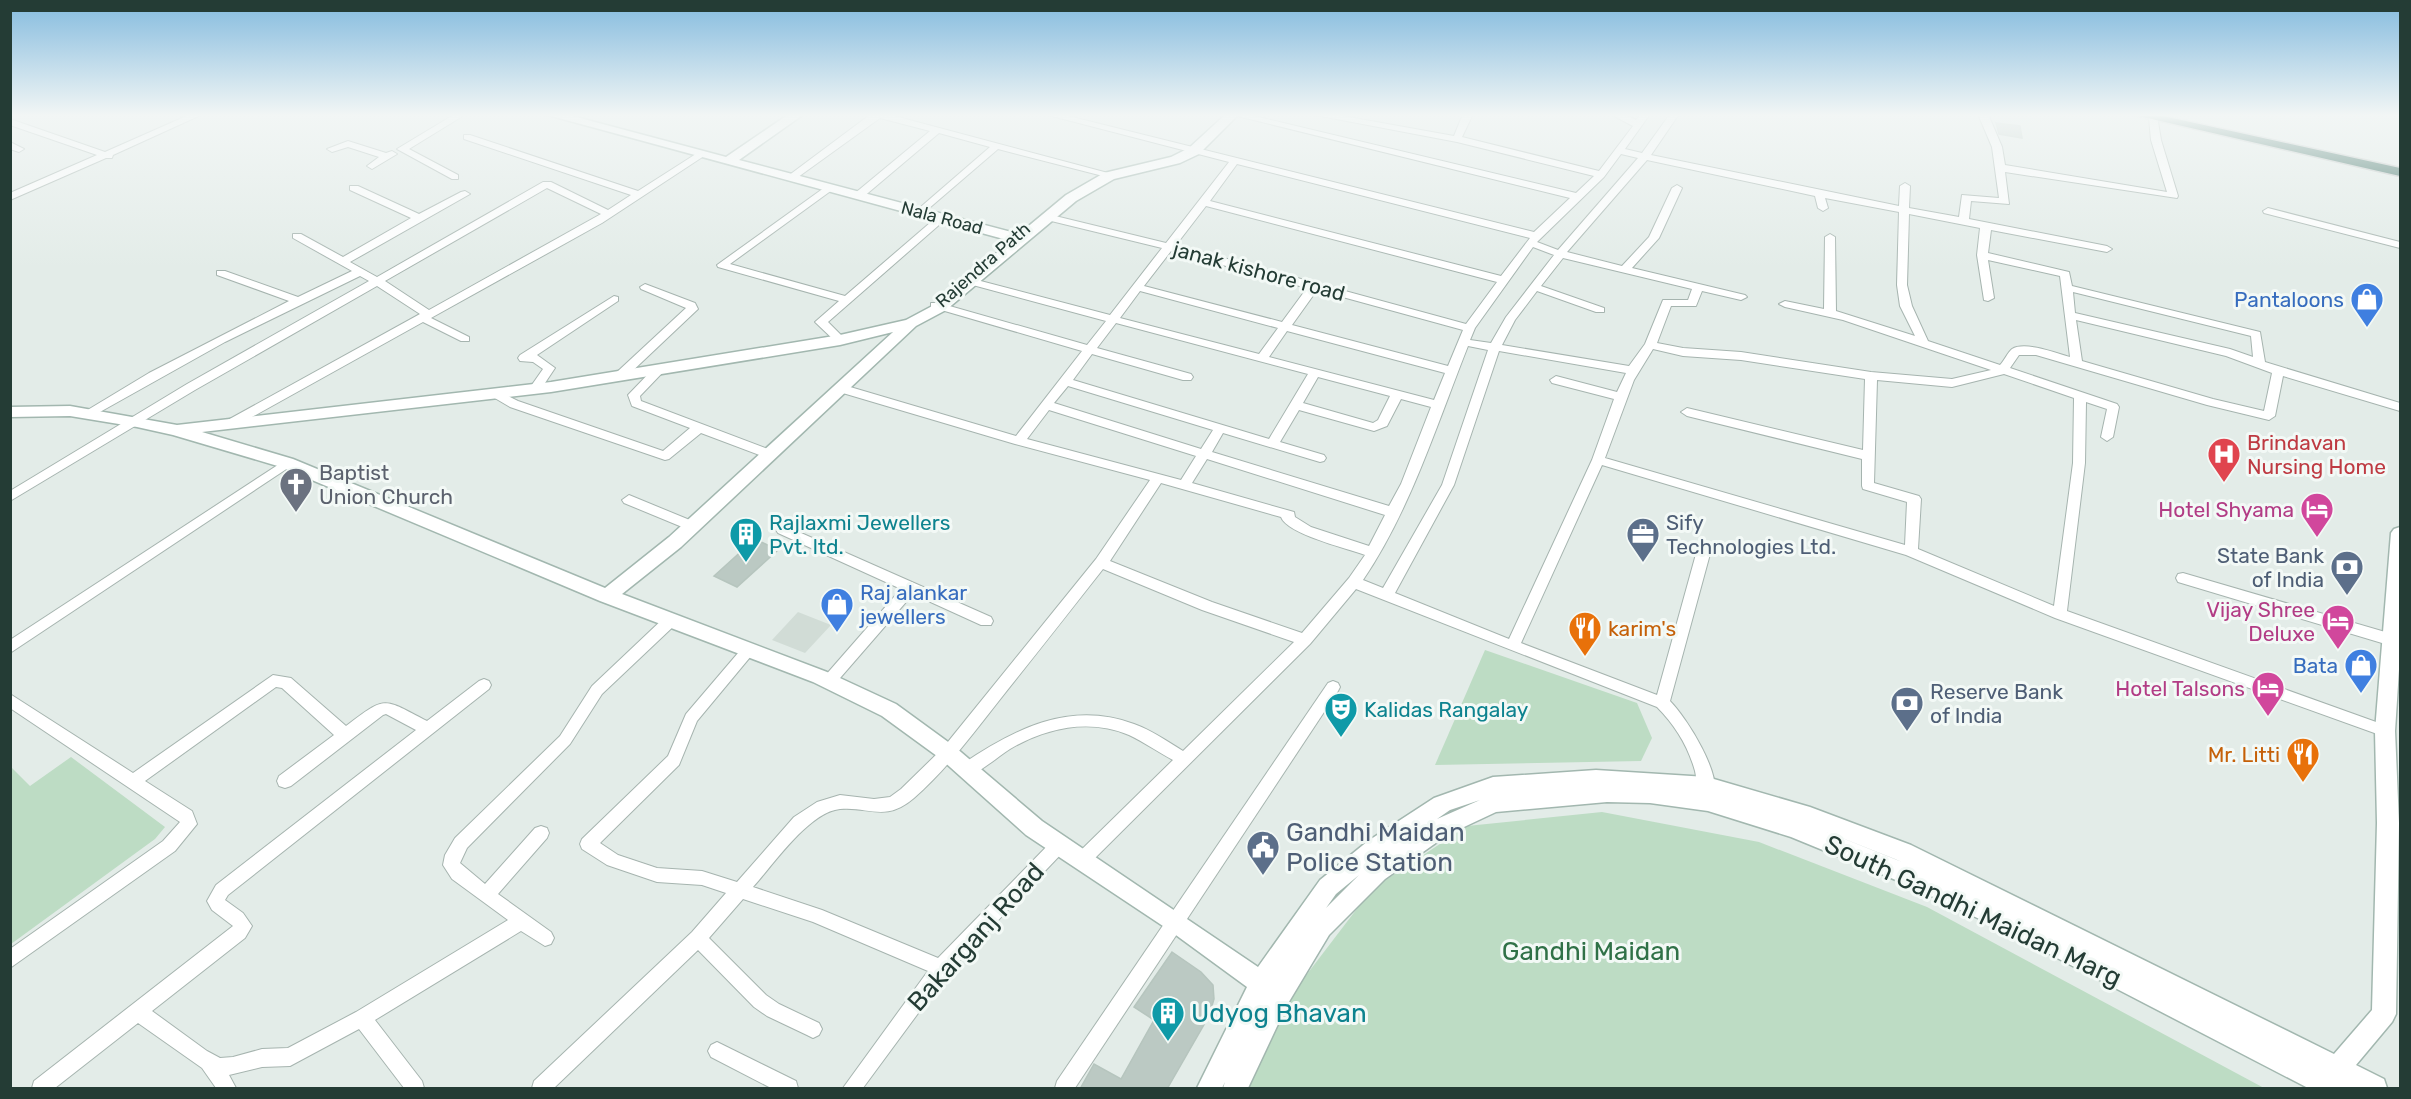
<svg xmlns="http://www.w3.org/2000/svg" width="2411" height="1099" viewBox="0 0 2411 1099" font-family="Rubik,sans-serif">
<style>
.built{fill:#d1dcd6}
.green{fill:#bddcc4}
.building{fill:#bbc9c3;stroke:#b6c5be;stroke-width:1.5}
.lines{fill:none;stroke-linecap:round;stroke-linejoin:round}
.street-casing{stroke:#a6b4af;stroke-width:2}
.secondary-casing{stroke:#a2b7af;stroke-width:3}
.highway-casing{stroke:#c2c8c6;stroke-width:3}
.street{fill:#fff;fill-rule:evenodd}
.secondary{fill:#fff;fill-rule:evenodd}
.highway{fill:#31675a;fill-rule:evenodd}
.labels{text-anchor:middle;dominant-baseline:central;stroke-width:6;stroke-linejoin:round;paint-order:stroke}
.far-street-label{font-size:18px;fill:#243c35;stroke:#f3f9f6}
.street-label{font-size:21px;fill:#243c35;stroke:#f3f9f6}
.shop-label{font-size:21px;fill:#366cbe;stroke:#f3f9f6;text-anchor:end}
.health-label{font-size:21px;fill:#be3a42;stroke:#f3f9f6;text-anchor:start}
.worship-label{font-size:21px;fill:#5b616d;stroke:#f3f9f6;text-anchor:start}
.hotel-label{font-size:21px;fill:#b23c85;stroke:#f3f9f6;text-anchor:end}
.culture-label{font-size:21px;fill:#0d838f;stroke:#f3f9f6;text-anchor:start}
.service-label{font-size:21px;fill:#4e5e75;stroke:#f3f9f6;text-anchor:start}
.food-label{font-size:21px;fill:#c56008;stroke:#f3f9f6;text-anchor:start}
.near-service-label{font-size:26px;fill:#4e5e75;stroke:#f3f9f6;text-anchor:start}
.near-street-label{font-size:26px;fill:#243c35;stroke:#f3f9f6}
.near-park-label{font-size:26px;fill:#307147;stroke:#f3f9f6}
.near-culture-label{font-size:26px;fill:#0d838f;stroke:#f3f9f6;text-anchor:start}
</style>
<rect width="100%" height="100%" fill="#e3ece8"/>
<polygon class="built" points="798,612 831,625 805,653 772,640"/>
<g class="green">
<polygon points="1485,650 1637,703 1652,738 1641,761 1435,765"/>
<polygon points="71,757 165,827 155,839 11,944 11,767 30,786"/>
<polygon points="1602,812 1759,842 1927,907 2264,1088 1246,1088 1272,1020 1372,889 1467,826"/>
</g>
<g class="building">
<polygon points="1996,123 2020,126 2022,138 1999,134"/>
<polygon points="755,539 778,550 737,587 714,576"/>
<polygon points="1172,952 1201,972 1213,985 1214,999 1209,1016 1167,1089 1080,1089 1094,1064 1121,1079 1154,1020 1134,1007"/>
</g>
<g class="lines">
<defs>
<g id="street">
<polygon points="191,114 203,114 113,155 112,158 106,158 10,200 10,193 97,155 10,125 10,119 105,152"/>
<polygon points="455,114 466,114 409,149 458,175 458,179 452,179 397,149"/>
<polygon points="871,114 887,114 1108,173 1103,176 998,149 920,216 915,213 916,211 990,147 939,133 862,198 854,198 854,194 930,131 880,118 794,180 788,180 788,176"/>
<path d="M1044,114H1060L1534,232L1570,198L1229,114H1246L1576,193L1594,176L1457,142L1310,114H1332L1454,136L1463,114H1473L1462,137L1599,171L1633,126L1610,114H1622L1636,120L1641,114H1650L1625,149L1642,153L1670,114H1679L1651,155L1899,206L1900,186L1905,183L1910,186L1909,208L1959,217L1962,195L1999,198L1992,147L1978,114H1988L2002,147L2005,165L2167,192L2151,140L2149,118L2157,116L2161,140L2178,196L2177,198L2005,172L2009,204L1971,201L1969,219L2107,246L2112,249L2107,252L1991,230L1988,253L2069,272L2072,286L2260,332L2265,362L2400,403V411L2283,376L2275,416L2269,420L2207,405L2036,355H2019L2010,368L2117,404L2119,407L2113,437L2107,441L2101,437L2107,409L2086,402L2085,463L2067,611L2390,727L2393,731L2390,735L2385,737L2380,735L2055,618L1906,555L1602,465L1521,643L1657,695L1696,554L1698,551H1708L1710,554L1670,701C1686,717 1724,776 1713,799L1707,801L1701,799C1697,790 1697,780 1695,771C1688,746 1675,725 1657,707L1356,589L1310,644L1088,865L1082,867L1076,865L1074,860L1076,855L1173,760C1158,752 1144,742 1129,735C1089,718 1045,728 1010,749C996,758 982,771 967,777L961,775L959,770L961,765C1014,729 1070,700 1134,724C1151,730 1167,741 1183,751L1294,642L1202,610L1103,569C1068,614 1033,658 998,702C972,735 946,770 914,798C885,823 869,806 840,809C809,812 773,865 753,887L822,910L938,958L1053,840L1059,838L1065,840L1067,845L1065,850L947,974L863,1088H843L928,971L813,922L743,899L709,938L766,995L779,1004L819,1023L822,1029L819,1035L813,1038L807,1035L767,1016L754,1007L698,950L554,1088H532L534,1081L692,932L726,893L702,885L657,882L607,865L582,849L580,844L582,839L668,756L686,714L744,646H754L756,650L697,721L679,765L600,843L618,855L657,868L702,871L737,882L794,817L817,802L840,795L874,799L890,797L901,789L943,748L1096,559L1150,480L1015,444L836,391L834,388L840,384L1016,436L1082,351L931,307V303H939L1087,345L1106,321L969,284L968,282L973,279L1110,315L1162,248L1043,219V215L1047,214L1166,243L1229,162ZM1621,154L1638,158L1558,250L1537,242L1604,177ZM1647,160L1815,196L1818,208L1823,211L1828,208L1825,198L1899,212L1897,285L1900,306L1915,336L1836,311L1835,237L1830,234L1825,237L1824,309L1785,301L1779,304L1785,307L1843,320L1991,370L1952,379L1871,372L1741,352L1683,348L1657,343L1671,306H1696L1702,291L1741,300L1747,297L1745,295L1632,268L1659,238L1682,188L1677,185L1672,188L1649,237L1622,266L1567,252ZM1237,164L1530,238L1501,276L1210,201ZM1206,206L1497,282L1466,324L1176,245ZM1909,214L1980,228L1977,255L1984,300L1988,301L1994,298L1988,260L2060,276L2070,357C2056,353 2025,341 2012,349C2008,352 2004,361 2000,365L1928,341L1912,306L1907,285ZM1533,247L1554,255L1506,317L1491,343L1470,340L1475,328ZM1171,251L1307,288L1282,322L1144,286ZM1563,258L1692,289L1688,300H1663L1645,344L1629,366L1502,345L1515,320L1537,291L1596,312H1604V308L1541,286ZM1317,290L1463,330L1448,366L1292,325ZM1140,291L1278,328L1259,354L1120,318ZM2073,292L2251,336L2253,357L2230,349L2075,313ZM2076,320L2226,356L2272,373L2264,411L2213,399L2082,361ZM1116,323L1308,374L1269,439L1073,380L1092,354L1183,380H1191L1193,377L1191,374L1097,348ZM1287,331L1445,373L1434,400L1269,357ZM1468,346L1488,350L1442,485L1383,588L1363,580C1410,511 1437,424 1468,346ZM1653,349L1683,356L1741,360L1865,379L1863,450L1687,408L1681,412L1687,416L1862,459V486L1863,489L1907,502L1905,545L1605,458L1634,380ZM1499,351L1626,373L1617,392L1556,376L1550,380L1552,383L1614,399L1592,460L1509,639L1395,593L1454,485ZM2004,374L2074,398L2073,463L2054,606L1918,549L1921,499L1919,496L1874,483L1877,380L1952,387ZM1318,377L1390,396L1378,420L1373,423L1303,403ZM1068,386L1213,430L1201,449L1054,403ZM1401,399L1431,407L1401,484L1389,506L1212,452L1223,433L1320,462L1324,461L1326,458L1324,455L1280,442L1299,410L1374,431L1387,426ZM1049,410L1196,456L1181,480L1027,439ZM1207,459L1385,515L1369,546L1311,527L1295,517L1294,512L1192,483ZM1161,483L1281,517C1287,534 1346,548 1365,555L1349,578L1302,633L1212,602L1110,561Z"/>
<path d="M464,135H470L638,191L699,152L707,154L602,223L431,318L469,337V341H461L423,322L234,427H226L224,424L226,421L420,314L377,286L195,390L10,501V491L187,384L369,281L360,276L225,342L91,417H83L81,414L149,373L289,301L217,275V271H225L298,297L352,271L293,238V234H301L343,257L411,218L350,190V186H358L419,214L461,192L465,191L470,194L350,262L377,277L543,182H551L608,210L631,195L464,139ZM547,188L601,214L429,310L385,281Z"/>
<polygon points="348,141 386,153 392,151 397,154 372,169 367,166 379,157 348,147 332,152 327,149"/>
<polygon points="10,142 24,149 19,152 10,149"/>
<polygon points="828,185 833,188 832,190 730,264 845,296 938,216 942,215 947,218 828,322 846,340 840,344 836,342 815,322 839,301 718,267 717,265"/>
<polygon points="2268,208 2400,242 2400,248 2264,213 2263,211"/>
<polygon points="645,284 695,303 698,309 625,378 617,378 615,375 617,372 686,308 641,289 640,287"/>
<polygon points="614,296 618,297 618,301 537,355 555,368 539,392 531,392 529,389 543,369 533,362 520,361 518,358 520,355"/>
<polygon points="659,366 665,370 640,396 641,401 773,451 775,454 773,457 765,457 701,433 669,459 665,460 510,407 488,394 490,391 498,391 518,401 663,451 690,428 632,406 628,395 655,367"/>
<polygon points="287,459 291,460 293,463 291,466 10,653 10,640"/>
<polygon points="629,495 697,523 699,526 697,529 687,529 624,503 622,500"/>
<polygon points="783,525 991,617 993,621 991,625 981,625 913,594 834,685 829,687 824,685 822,681 824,677 901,589 778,533 776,530"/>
<polygon points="2183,573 2392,634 2397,636 2399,640 2397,644 2392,646 2178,582 2176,578 2178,574"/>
<path d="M671,615L676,616L678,620L676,624L602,694L570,744L467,848L460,863L485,884L535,828L541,826L547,828L549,833L547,838L498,894L551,932L554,938L551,944L545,946L521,931L375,1020L422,1081L424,1088H404L359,1029L290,1066L262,1067L229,1075L236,1088H216L202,1068L138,1023L55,1088H32L34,1081L233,926L212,910L207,901L216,885L416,730L386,714L383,715L291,786L285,788L279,786L277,781L279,776L334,735L282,688L276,687L145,781L192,811L197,824L175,851L10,968V949L163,841L180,822L10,708V694L133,773L273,675L291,678L346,726C387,695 382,698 427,721L479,681L484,679L489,681L491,685L489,689L228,895L225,900L243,913L252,926L245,938L152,1011L207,1051L220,1058L233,1057L262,1049L288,1048L356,1012L508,920L452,879L443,865L445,855L455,838L560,736L592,686L666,616Z"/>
<polygon points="1333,681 1338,683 1340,687 1338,691 1075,1088 1055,1088 1057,1081 1328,683"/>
<polygon points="717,1042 796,1081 798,1088 771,1088 711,1057 708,1051 711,1045"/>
</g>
<path id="secondary" d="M544,114H565L726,157L789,114H804L739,160L1019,234L1066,195L1104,173L1171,157L1189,148L1226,114H1239L1199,154L1180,163L1114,179L1076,201L946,310L916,326L681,547L622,594L827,672L896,704L955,747L1042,821L1258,967L1320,880L1368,841L1434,798L1493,777L1596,770L1707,777L1810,807L1911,845L2334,1054L2372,1010L2377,823L2375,731L2391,533L2394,529L2400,527V654L2395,731L2399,823L2396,1014L2392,1022L2356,1065L2384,1079L2387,1088H2308L2011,934L1908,885L1791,837L1708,811L1650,803L1607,802L1496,812L1447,835L1385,879L1329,935L1287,1005L1248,1088H1223L1225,1082L1222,1088H1197L1247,987L1169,930L1026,835L941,759L882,716L813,682L600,601L281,467L173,435L137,427L70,416L10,417V407L70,406L177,425L551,382L840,335L906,320L936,304L1011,241ZM893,332L669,537L605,588L293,459L202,432L551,392L840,345ZM1480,800L1437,819L1450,810ZM1822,830L1895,859L1902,862ZM1359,875L1326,908L1336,894Z"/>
<polygon id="highway" points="2130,114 2154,114 2400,168 2400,176"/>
</defs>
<use href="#street" class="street-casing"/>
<use href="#secondary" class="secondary-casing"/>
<use href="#highway" class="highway-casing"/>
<use href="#street" class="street"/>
<use href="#secondary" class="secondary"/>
<use href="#highway" class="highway"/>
</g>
<linearGradient id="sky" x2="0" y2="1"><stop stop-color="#84bbde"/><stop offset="0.43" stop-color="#f2f6f5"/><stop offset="1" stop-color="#f2f6f5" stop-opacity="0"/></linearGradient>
<rect width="2411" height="268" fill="url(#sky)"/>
<defs>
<symbol id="shop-pin" viewBox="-11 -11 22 30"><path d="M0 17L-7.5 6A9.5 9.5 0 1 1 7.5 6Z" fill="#3f7fe0" stroke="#f3f9f6"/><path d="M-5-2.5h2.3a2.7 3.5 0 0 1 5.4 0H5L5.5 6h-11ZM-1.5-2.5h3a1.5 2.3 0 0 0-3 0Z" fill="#fff"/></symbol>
<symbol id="hospital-pin" viewBox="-11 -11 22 30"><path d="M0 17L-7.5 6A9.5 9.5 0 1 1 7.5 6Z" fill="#e0444e" stroke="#f3f9f6"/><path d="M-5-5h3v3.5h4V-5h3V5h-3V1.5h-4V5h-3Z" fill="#fff"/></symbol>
<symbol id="church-pin" viewBox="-11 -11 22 30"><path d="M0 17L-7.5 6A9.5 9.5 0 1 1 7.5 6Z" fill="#6b7280" stroke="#f3f9f6"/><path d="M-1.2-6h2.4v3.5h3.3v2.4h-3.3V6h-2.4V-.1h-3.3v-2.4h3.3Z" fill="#fff"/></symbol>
<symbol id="hotel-pin" viewBox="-11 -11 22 30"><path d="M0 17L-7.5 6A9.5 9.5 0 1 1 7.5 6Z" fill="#d1479c" stroke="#f3f9f6"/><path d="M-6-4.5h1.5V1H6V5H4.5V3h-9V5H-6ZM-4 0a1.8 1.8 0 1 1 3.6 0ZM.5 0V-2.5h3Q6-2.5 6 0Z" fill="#fff"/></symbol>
<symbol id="building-pin" viewBox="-11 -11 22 30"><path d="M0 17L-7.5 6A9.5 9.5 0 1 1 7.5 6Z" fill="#0f9aa8" stroke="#f3f9f6"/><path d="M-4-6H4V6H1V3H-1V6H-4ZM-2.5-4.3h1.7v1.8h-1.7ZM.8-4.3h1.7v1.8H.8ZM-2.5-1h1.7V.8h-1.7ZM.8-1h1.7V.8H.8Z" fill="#fff"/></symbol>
<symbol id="office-pin" viewBox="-11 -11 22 30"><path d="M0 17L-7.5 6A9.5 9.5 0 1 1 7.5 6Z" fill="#5c6f8a" stroke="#f3f9f6"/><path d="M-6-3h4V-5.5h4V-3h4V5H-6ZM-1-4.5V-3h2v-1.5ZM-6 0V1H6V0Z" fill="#fff"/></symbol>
<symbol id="bank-pin" viewBox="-11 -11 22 30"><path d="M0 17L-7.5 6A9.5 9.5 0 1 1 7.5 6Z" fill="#5c6f8a" stroke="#f3f9f6"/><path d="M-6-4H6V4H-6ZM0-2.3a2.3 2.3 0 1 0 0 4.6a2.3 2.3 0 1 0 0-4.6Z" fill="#fff"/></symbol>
<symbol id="restaurant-pin" viewBox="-11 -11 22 30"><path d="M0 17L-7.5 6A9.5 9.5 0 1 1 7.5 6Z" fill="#e8710a" stroke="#f3f9f6"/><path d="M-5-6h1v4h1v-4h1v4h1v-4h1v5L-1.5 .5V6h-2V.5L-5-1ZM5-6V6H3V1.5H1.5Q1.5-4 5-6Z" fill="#fff"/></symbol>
<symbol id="theatre-pin" viewBox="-11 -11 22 30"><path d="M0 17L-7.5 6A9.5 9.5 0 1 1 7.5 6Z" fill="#0f9aa8" stroke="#f3f9f6"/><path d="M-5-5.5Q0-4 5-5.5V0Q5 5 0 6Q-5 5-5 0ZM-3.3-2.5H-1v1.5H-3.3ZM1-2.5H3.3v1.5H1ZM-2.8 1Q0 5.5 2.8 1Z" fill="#fff"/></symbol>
<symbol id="civic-pin" viewBox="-11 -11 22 30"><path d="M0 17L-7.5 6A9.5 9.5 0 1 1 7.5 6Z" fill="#5c6f8a" stroke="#f3f9f6"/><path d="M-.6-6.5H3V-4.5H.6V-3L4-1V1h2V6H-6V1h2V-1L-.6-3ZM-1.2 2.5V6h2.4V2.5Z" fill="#fff"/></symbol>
</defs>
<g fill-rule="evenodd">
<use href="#shop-pin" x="2348" y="280" width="38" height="52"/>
<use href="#hospital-pin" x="2205" y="435" width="38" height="52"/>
<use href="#church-pin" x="277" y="465" width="38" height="52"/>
<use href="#hotel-pin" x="2298" y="490" width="38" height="52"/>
<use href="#building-pin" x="727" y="515" width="38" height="52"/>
<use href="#office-pin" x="1624" y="515" width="38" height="52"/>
<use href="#bank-pin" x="2328" y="548" width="38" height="52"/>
<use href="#shop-pin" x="818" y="585" width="38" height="52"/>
<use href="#hotel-pin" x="2319" y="602" width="38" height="52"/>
<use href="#restaurant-pin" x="1566" y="609" width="38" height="52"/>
<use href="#shop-pin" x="2342" y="646" width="38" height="52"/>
<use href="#hotel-pin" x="2249" y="669" width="38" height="52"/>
<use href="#bank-pin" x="1888" y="684" width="38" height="52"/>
<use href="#theatre-pin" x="1322" y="690" width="38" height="52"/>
<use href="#restaurant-pin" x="2284" y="735" width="38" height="52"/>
<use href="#civic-pin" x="1244" y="828" width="38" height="52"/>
<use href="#building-pin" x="1149" y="994" width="38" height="52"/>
</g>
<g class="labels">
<g class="far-street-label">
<text transform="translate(942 218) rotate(15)">Nala Road</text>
<text transform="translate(983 265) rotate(-41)">Rajendra Path</text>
</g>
<g class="street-label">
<text transform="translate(1259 271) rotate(15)">janak kishore road</text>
</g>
<g class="shop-label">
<text x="2344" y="299">Pantaloons</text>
<text x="860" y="592" text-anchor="start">Raj alankar<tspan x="860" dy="24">jewellers</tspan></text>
<text x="2338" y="665">Bata</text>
</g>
<g class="health-label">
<text x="2247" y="442">Brindavan<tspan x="2247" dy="24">Nursing Home</tspan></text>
</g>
<g class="worship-label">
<text x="319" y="472">Baptist<tspan x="319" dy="24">Union Church</tspan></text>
</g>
<g class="hotel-label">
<text x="2294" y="509">Hotel Shyama</text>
<text x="2315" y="609">Vijay Shree<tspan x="2315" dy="24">Deluxe</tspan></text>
<text x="2245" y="688">Hotel Talsons</text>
</g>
<g class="culture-label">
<text x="769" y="522">Rajlaxmi Jewellers<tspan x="769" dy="24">Pvt. ltd.</tspan></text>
<text x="1364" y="709">Kalidas Rangalay</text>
</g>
<g class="service-label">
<text x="1666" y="522">Sify<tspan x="1666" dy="24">Technologies Ltd.</tspan></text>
<text x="2324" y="555" text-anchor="end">State Bank<tspan x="2324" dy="24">of India</tspan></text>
<text x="1930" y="691">Reserve Bank<tspan x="1930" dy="24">of India</tspan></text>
</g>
<g class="food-label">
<text x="1608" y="628">karim's</text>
<text x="2280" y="754" text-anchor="end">Mr. Litti</text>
</g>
<g class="near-service-label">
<text x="1286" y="832">Gandhi Maidan<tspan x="1286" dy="30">Police Station</tspan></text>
</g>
<g class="near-street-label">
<text transform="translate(1973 911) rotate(25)">South Gandhi Maidan Marg</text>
<text transform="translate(976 937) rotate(-48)">Bakarganj Road</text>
</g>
<g class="near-park-label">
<text x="1591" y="951">Gandhi Maidan</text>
</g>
<g class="near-culture-label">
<text x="1191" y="1013">Udyog Bhavan</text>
</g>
</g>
<rect width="2411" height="1099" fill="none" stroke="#243c35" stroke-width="24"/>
</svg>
